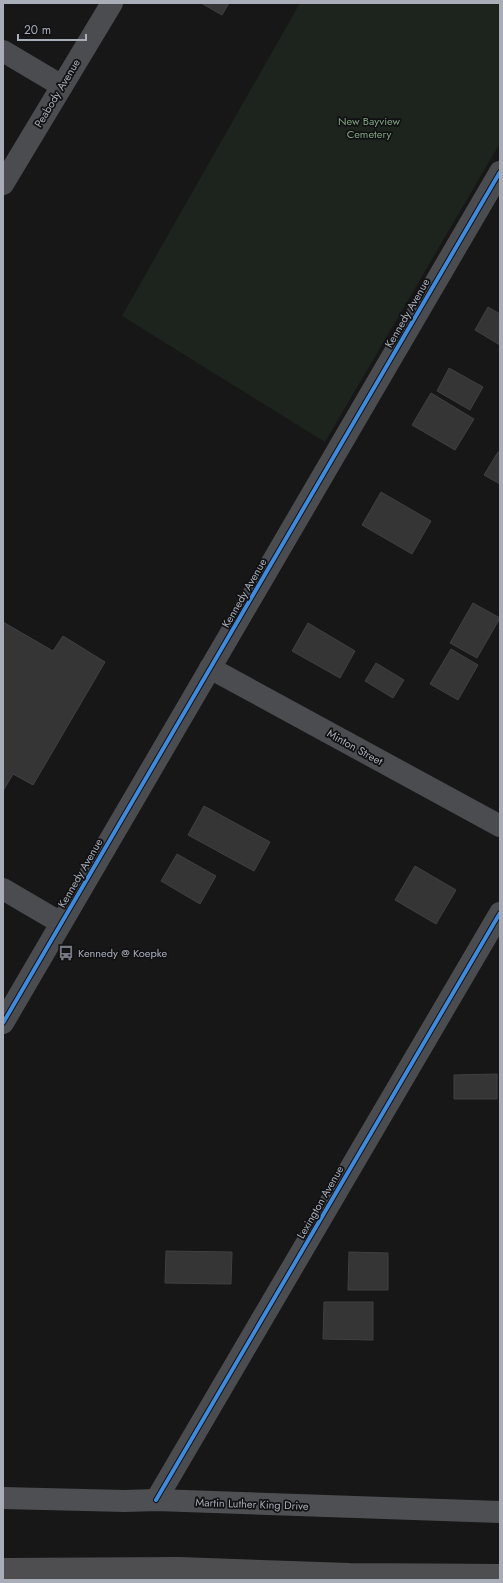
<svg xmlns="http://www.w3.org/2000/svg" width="503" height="1583" viewBox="0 0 503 1583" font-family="Jost,sans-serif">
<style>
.green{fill:#1d241e}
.building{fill:#353536;stroke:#3f4043}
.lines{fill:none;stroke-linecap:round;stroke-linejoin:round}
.minor{stroke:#4b4c50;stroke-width:22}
.major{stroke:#4d4f52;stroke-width:22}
.highway{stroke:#4e4e51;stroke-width:22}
.cycleway-casing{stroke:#111113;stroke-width:6}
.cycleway{stroke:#408adc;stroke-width:4}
.labels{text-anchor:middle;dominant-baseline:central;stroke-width:3.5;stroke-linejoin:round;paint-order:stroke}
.street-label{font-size:11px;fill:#a8adb8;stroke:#111113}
.park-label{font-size:11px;fill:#7fa381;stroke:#111113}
.poi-label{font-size:11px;fill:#a8adb8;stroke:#111113;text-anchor:start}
</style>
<rect width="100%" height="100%" fill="#171717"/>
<polygon class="green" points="300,3 500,3 500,143 325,442 122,316"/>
<g class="building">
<polygon points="201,3 229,3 222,15"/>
<polygon points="488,307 500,314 500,345 475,330"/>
<polygon points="449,368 483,387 470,410 437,391"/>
<polygon points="431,393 474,419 455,450 412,425"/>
<polygon points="498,452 500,453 500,484 484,475"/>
<polygon points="381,492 431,521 412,554 362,525"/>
<polygon points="473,603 500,618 477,658 450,643"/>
<polygon points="3,622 53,651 63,636 105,662 33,785 13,774 3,791"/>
<polygon points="308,623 355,651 340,678 292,651"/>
<polygon points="451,649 478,665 458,700 430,684"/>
<polygon points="376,663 404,680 393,698 365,681"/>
<polygon points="204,806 270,842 254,871 188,835"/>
<polygon points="177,854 216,876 200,904 161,881"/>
<polygon points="415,866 456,890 436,924 395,900"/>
<polygon points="497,1074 497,1099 454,1099 454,1075"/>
<polygon points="166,1251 232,1252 231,1284 165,1283"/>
<polygon points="349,1252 388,1253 388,1290 348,1290"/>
<polygon points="324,1302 373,1302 373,1340 323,1339"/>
</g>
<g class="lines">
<g class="minor">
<polyline points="3,51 62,86"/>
<polyline points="3,184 112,3"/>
<polyline points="210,668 500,826"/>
<polyline points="3,889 61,923"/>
<polyline points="3,1023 500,172"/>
<polyline points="156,1500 500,913"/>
</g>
<polyline class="major" points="3,1498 125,1501 156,1500 500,1512"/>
<polyline class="highway" points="3,1569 179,1568 349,1574 500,1575"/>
<defs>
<g id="cycleway">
<polyline points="3,1023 500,172"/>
<polyline points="156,1500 500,913"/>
</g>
</defs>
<use href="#cycleway" class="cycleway-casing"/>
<use href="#cycleway" class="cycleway"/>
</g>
<defs>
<symbol id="bus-bare" viewBox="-9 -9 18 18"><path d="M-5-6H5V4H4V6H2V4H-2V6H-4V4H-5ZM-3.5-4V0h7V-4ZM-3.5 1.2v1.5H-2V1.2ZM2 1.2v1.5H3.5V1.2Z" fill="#757880" stroke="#111113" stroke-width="2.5" paint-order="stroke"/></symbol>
</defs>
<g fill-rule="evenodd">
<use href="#bus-bare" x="55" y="942" width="22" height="22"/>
</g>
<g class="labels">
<g class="street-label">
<text transform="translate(57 93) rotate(-59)">Peabody Avenue</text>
<text transform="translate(407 313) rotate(-60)">Kennedy Avenue</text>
<text transform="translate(244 593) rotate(-60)">Kennedy Avenue</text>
<text transform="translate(355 747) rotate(29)">Minton Street</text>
<text transform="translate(80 873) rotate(-60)">Kennedy Avenue</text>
<text transform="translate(320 1202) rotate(-60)">Lexington Avenue</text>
<text transform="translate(252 1504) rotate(2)">Martin Luther King Drive</text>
</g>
<g class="park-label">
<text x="369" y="121">New Bayview<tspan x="369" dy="13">Cemetery</tspan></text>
</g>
<g class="poi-label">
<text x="78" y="953">Kennedy @ Koepke</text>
</g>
</g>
<rect width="503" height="1583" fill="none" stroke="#a8adb8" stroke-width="8"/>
<path d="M18 34v6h68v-6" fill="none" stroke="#a8adb8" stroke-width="2"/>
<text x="24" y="34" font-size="12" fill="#a8adb8" stroke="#111113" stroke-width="3" paint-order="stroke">20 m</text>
</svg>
